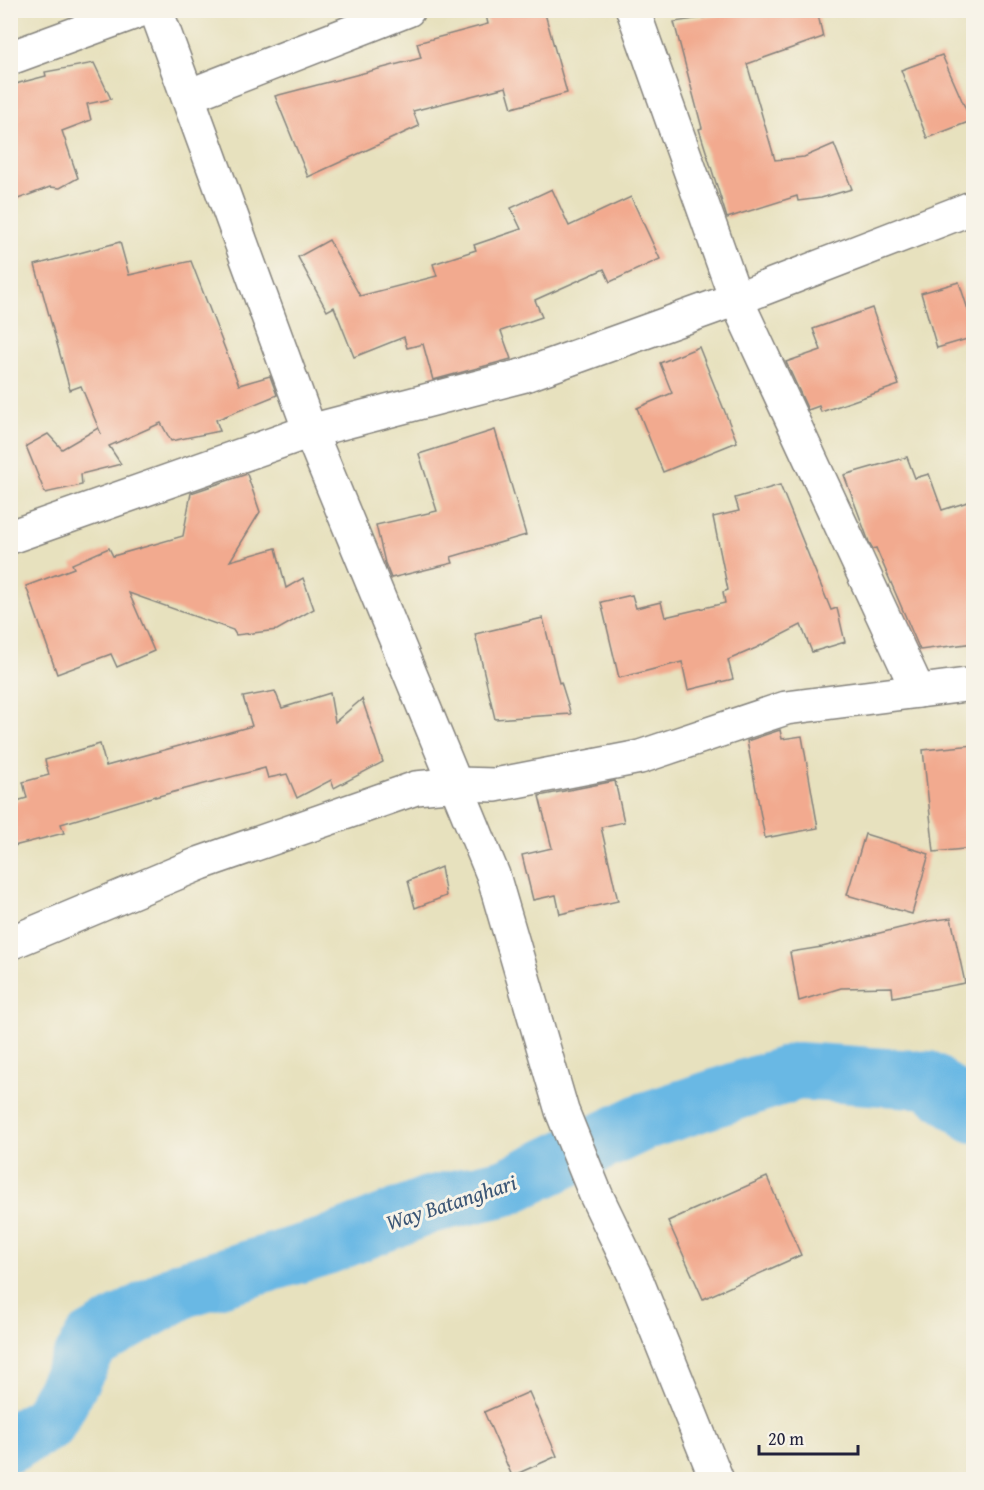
<svg xmlns="http://www.w3.org/2000/svg" width="984" height="1490" viewBox="0 0 984 1490" font-family="'Gentium Book Plus',serif">
<style>
.lines{fill:none;stroke-linecap:round;stroke-linejoin:round}
.river{stroke:#69b8e4;stroke-width:58}
.building{fill:#f2aa8f}
.minor-casing{stroke:#84827c;stroke-width:36}
.minor{stroke:#fff;stroke-width:33}
.labels{text-anchor:middle;dominant-baseline:central;stroke-width:6;stroke-linejoin:round;paint-order:stroke}
.water-label{font-size:22px;font-style:italic;fill:#3b5676;stroke:#f7f3e8}
</style>
<rect width="100%" height="100%" fill="#f7f3e8"/>
<filter id="ink" filterUnits="userSpaceOnUse"><feTurbulence type="fractalNoise" baseFrequency=".0167" numOctaves="2"/><feDisplacementMap in="SourceGraphic" scale="12" xChannelSelector="R" yChannelSelector="G"/><feConvolveMatrix kernelMatrix="1 2 1 2 8 2 1 2 1" color-interpolation-filters="sRGB"/></filter>
<filter id="wash" filterUnits="userSpaceOnUse"><feTurbulence type="fractalNoise" baseFrequency=".008" numOctaves="4" result="noise"/><feDisplacementMap in="SourceGraphic" scale="24" xChannelSelector="R" yChannelSelector="G"/><feGaussianBlur stdDeviation="1.35" result="paint"/><feColorMatrix in="noise" values="0 0 0 0 0 0 0 0 0 0 0 0 0 0 0 0 0 1.4 0 .05"/><feComposite in="paint" operator="in"/></filter>
<g filter="url(#wash)">
<rect width="100%" height="100%" fill="#e7e1be"/>
<g class="lines">
<polyline class="river" points="10,1444 48,1422 91,1342 183,1289 326,1246 429,1205 506,1187 645,1121 798,1071 928,1080 974,1114"/>
</g>
<g id="blocks">
<g class="building">
<polygon points="500,10 544,10 567,93 512,108 506,87 413,111 419,126 308,177 275,96 421,58 417,43 488,24 486,15"/>
<polygon points="817,10 823,37 747,64 775,160 804,157 834,144 852,189 821,198 798,201 797,196 727,218 699,129 702,128 674,22 748,11"/>
<polygon points="942,55 971,121 927,138 901,70"/>
<polygon points="94,63 111,99 87,104 91,120 62,131 78,178 60,188 50,187 10,202 10,87 19,83 46,76 45,72"/>
<polygon points="552,189 569,226 631,197 660,259 610,282 604,269 535,300 542,317 501,331 511,359 433,380 423,344 407,348 404,337 354,357 334,307 327,311 298,257 329,240 360,296 437,276 433,264 476,250 474,245 521,229 511,208"/>
<polygon points="120,242 129,275 191,261 239,385 270,376 277,395 216,420 220,431 171,441 161,423 109,446 121,464 81,474 82,485 45,493 26,446 48,434 62,449 98,428 101,434 81,386 70,390 35,265"/>
<polygon points="959,282 974,328 974,337 937,348 921,293"/>
<polygon points="872,308 899,385 821,412 819,406 808,410 786,362 821,350 813,329"/>
<polygon points="699,347 737,442 663,472 637,408 672,393 660,363"/>
<polygon points="495,430 526,535 451,557 453,563 391,578 385,563 376,525 437,511 419,454"/>
<polygon points="907,457 915,478 929,474 942,510 974,500 974,643 920,650 876,548 873,549 869,542 844,475"/>
<polygon points="247,474 260,512 230,561 276,548 286,588 303,578 314,609 277,630 236,635 233,630 129,593 154,651 117,667 111,654 57,674 26,586 74,568 72,564 109,548 113,556 183,536 191,493"/>
<polygon points="780,485 831,610 837,608 845,642 812,652 801,625 756,648 728,660 733,679 688,690 682,662 619,678 601,602 632,595 636,608 661,602 665,617 725,603 723,592 728,590 713,517 739,511 735,498"/>
<polygon points="543,618 559,683 561,682 571,714 495,719 475,634"/>
<polygon points="275,691 282,708 330,693 335,722 362,699 383,762 334,788 331,780 297,798 287,774 268,778 265,768 155,797 155,796 61,824 64,833 10,847 10,803 27,798 23,782 49,775 45,760 100,744 106,766 252,726 243,697"/>
<polygon points="780,730 782,739 802,736 818,828 765,838 747,741"/>
<polygon points="974,745 974,848 934,852 923,750"/>
<polygon points="615,781 624,822 601,827 618,901 560,914 556,895 533,900 522,855 552,848 539,796"/>
<polygon points="865,834 929,854 912,914 847,895"/>
<polygon points="441,867 446,896 415,908 408,881"/>
<polygon points="951,918 965,983 893,997 892,987 841,988 799,1001 790,952 822,947 929,921"/>
<polygon points="767,1177 801,1255 703,1299 668,1221"/>
<polygon points="529,1392 557,1456 512,1476 484,1412"/>
</g>
</g>
</g>
<g filter="url(#ink)">
<use href="#blocks" fill-opacity="0" stroke="#84827c" stroke-width="1.5"/>
<g class="lines">
<defs>
<g id="minor">
<polyline points="156,10 310,431 493,875 562,1111 596,1195 634,1274 717,1480"/>
<polyline points="633,10 736,299 918,691"/>
<polyline points="10,58 141,10"/>
<polyline points="188,96 408,10"/>
<polyline points="10,537 310,431 525,375 736,299 974,207"/>
<polyline points="10,943 201,863 416,788 457,784 495,785 640,757 786,708 974,684"/>
</g>
</defs>
<use href="#minor" class="minor-casing"/>
<use href="#minor" class="minor"/>
</g>
</g>
<g class="labels">
<g class="water-label">
<text transform="translate(451 1202) rotate(-18)">Way Batanghari</text>
</g>
</g>
<rect width="984" height="1490" fill="none" stroke="#f7f3e8" stroke-width="36"/>
<path d="M759 1445v9h99v-9" fill="none" stroke="#22223b" stroke-width="3"/>
<text x="768" y="1445" font-size="18" fill="#22223b" stroke="#f7f3e8" stroke-width="4.5" paint-order="stroke">20 m</text>
</svg>
